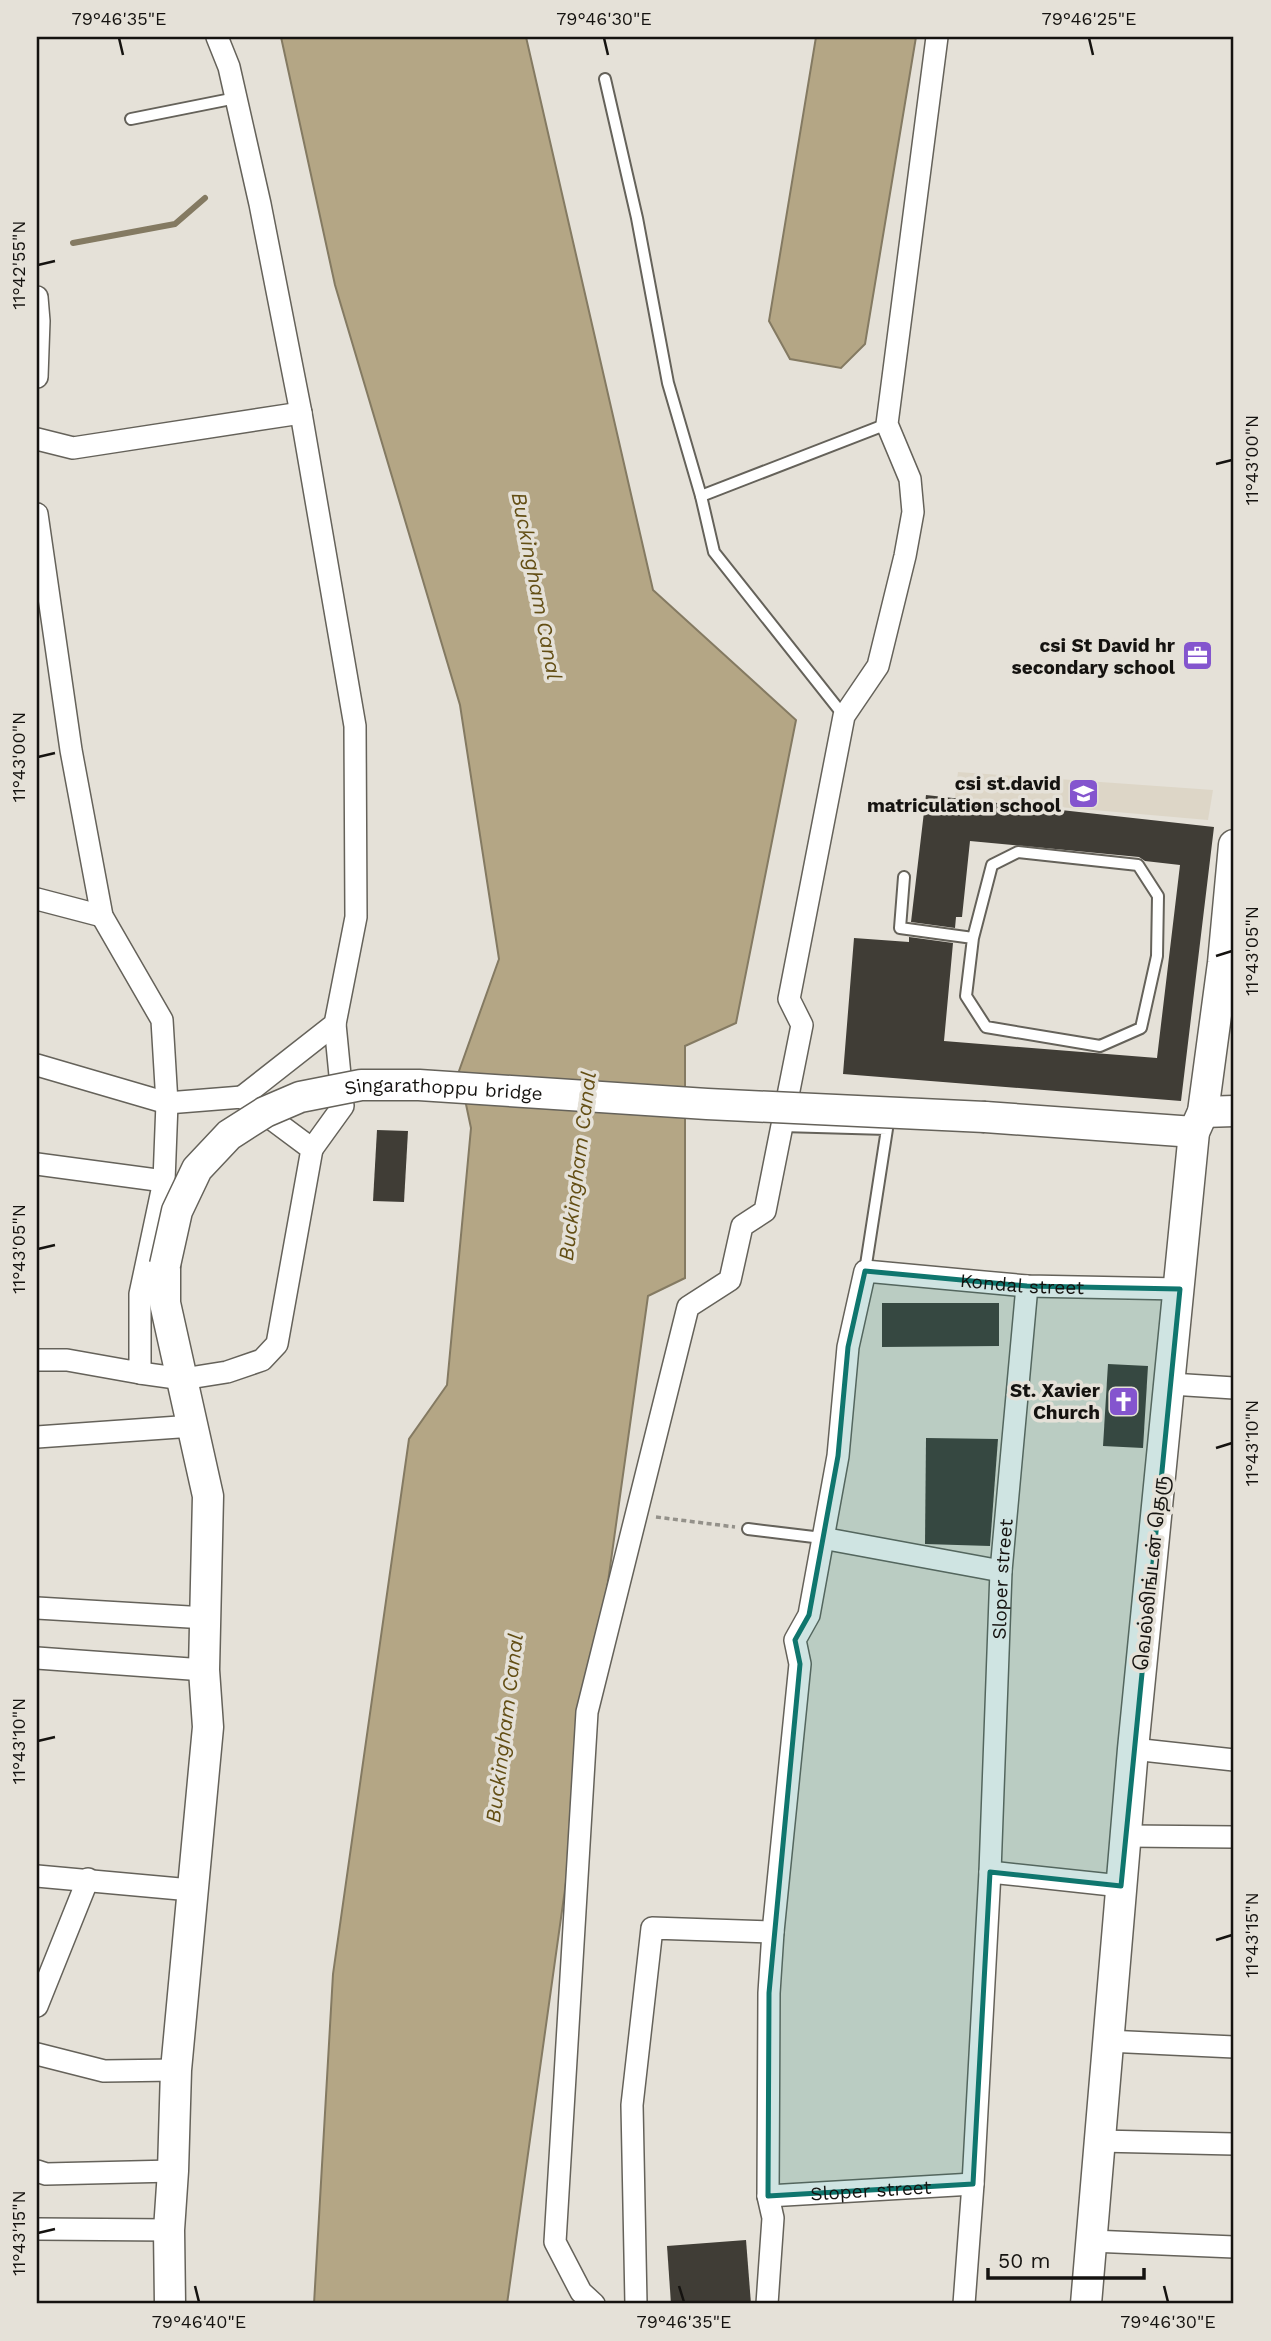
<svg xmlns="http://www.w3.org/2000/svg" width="1271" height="2341" viewBox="0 0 1271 2341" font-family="'Work Sans','Noto Sans Tamil',sans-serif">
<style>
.built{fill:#ddd6c7}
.water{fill:#b4a685;stroke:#847a62;stroke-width:2}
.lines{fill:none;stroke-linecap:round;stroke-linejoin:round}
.stream{stroke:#847a62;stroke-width:6}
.building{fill:#403d36}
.lane-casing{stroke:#65625a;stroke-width:14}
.street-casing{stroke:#65625a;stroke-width:24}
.secondary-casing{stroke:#65625a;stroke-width:33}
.path{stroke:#94918a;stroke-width:3.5;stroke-dasharray:5 3.5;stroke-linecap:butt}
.lane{stroke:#fff;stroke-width:10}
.street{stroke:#fff;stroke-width:21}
.secondary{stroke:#fff;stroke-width:30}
.secondary-bridge-casing{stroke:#65625a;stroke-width:33;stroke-linecap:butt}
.secondary-bridge{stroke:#fff;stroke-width:30}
.marked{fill:#0f766e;fill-opacity:0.2;stroke:#0f766e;stroke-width:5;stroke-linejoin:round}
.ticks{fill:none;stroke:#151310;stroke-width:2.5}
.labels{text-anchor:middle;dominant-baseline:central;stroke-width:7;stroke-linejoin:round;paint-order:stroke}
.poi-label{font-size:19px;font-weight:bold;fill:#151310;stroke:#e5e1d8;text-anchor:end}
.street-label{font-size:19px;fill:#151310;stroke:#e5e1d8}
.water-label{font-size:21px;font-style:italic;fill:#634e14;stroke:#e5e1d8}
.neatline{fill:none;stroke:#151310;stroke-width:2.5}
.ticks-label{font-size:18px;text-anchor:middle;fill:#151310}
</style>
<rect width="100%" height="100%" fill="#e5e1d8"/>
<polygon class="built" points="958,772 1213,790 1208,820 955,798"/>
<g class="water">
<polygon points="281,37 526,37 653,590 796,720 736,1023 685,1046 685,1278 648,1296 507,2304 314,2304 333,1974 409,1439 447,1385 471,1128 459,1071 499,959 460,705 335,285"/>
<polygon points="816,37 916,37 865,344 841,368 790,359 769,321"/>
</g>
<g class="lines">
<polyline class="stream" points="73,243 175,224 205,198"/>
</g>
<g class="building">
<polygon points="926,795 1214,827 1181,1101 843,1074 854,938 909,942 909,937 953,943 944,1041 1157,1058 1180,865 1145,861 1139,857 970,841 962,917 956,917 955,928 911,922"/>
<polygon points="377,1130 408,1131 404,1202 373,1201"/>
<polygon points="882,1303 999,1303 999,1346 882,1347"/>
<polygon points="1108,1364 1148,1366 1143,1448 1103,1446"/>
<polygon points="926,1438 998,1439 990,1546 925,1544"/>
<polygon points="746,2240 751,2304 671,2304 667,2246"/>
</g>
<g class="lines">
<defs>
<g id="lane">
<polyline points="605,79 637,218 668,383 701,496 714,552 844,716"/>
<polyline points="131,119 236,98"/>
<polyline points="701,496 887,424"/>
<polyline points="904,877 900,928 973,938 992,865 1018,852 1138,865 1158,896 1157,956 1141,1028 1100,1046 986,1027 966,996 973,938"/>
<polyline points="782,1126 887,1129 865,1271"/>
<polyline points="748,1529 822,1538"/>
</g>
<g id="street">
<polyline points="217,37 229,67 260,204 301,413 355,726 356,917 335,1024 242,1097"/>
<polyline points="37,297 39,321 37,377"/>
<polyline points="37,439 73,448 301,413"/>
<polyline points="37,514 71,750 102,916 162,1020 167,1103 164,1181 140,1294 140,1373 67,1360 37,1360"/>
<polyline points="37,899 102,916"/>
<polyline points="37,1065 167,1103 242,1097 312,1149 277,1344 262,1360 227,1372 183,1379 140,1373"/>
<polyline points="312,1149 343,1106 335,1024"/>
<polyline points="37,1164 164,1181"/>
<polyline points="1171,1384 1234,1388"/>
<polyline points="37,1437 193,1426"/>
<polyline points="822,1538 1001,1571"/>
<polyline points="37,1608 206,1618"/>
<polyline points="37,1658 204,1670"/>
<polyline points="1133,1749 1234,1760"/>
<polyline points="1127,1836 1234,1837"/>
<polyline points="990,1872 1121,1886"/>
<polyline points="37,1876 191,1890"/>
<polyline points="37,2006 88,1879"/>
<polyline points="1107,2041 1234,2047"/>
<polyline points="37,2054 104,2071 176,2070"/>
<polyline points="1099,2141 1234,2144"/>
<polyline points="37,2171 46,2174 173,2171"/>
<path id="s1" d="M768,2196L973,2184"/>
<polyline points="37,2229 169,2230"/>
<polyline points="1091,2241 1234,2247"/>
<polyline points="594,2304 581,2292 555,2242 587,1712 688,1307 730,1280 742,1226 765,1211 802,1025 789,999 844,716 878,666 905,556 913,512 910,479 887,424 937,37"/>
<polyline points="636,2304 632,2105 652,1928 773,1932"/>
<path id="s2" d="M767,2304L773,2218L768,2196L769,1993L773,1932L800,1664L795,1640L809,1615L838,1456L848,1347L865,1271L1027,1286L1180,1289"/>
<path id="s3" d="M964,2304L973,2184L990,1872L1001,1571L1027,1286"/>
</g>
<g id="secondary">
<polyline points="1203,1112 1234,1111"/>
<polyline points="985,1117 1194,1132"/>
<polyline points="165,1265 165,1303 208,1496 204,1670 208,1727 176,2070 173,2171 169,2230 170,2304"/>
<polyline points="1086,2304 1133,1749 1194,1132 1203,1112 1223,963 1234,845"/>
</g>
</defs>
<use href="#lane" class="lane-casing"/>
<use href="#street" class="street-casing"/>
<use href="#secondary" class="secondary-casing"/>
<polyline class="path" points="656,1517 735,1527"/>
<use href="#lane" class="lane"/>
<use href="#street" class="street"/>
<use href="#secondary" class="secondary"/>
<defs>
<g id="secondary-bridge">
<path id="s4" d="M165,1265L177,1211L197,1169L229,1135L265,1112L300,1097L361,1085H419L707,1104L985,1117"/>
</g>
</defs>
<use href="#secondary-bridge" class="secondary-bridge-casing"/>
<use href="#secondary-bridge" class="secondary-bridge"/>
</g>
<path class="marked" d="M865,1271L1027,1286L1180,1289L1121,1886L990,1872L973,2184L768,2196L769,1993L800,1664L795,1640L809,1615L838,1456L848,1347Z"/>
<path class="ticks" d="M119,38L123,55M604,38L608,55M1089,38L1093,55M38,265L55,261M1216,464L1232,460M38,757L55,753M1216,956L1232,951M38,1249L55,1245M1216,1448L1232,1443M38,1741L55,1737M1216,1940L1232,1935M38,2233L55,2229M195,2286L199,2302M679,2286L684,2302M1164,2286L1168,2302"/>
<defs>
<symbol id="office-square" viewBox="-11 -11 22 22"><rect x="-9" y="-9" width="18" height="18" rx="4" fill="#8455ce" stroke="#e5e1d8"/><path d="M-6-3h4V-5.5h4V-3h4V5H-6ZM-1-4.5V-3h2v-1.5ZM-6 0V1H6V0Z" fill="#fff"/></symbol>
<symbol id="school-square" viewBox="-11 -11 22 22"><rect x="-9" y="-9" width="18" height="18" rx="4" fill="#8455ce" stroke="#e5e1d8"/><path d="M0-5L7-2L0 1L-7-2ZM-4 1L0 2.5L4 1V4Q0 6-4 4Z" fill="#fff"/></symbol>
<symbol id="church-square" viewBox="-11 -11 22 22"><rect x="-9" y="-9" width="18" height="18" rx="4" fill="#8455ce" stroke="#e5e1d8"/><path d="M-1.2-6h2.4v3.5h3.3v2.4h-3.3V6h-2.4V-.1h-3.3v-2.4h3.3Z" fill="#fff"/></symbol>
</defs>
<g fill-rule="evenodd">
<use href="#office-square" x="1180" y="638" width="35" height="35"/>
<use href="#school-square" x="1066" y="776" width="35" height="35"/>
<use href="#church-square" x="1106" y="1384" width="35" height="35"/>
</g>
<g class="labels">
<g class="poi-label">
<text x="1175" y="645">csi St David hr<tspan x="1175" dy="22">secondary school</tspan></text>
<text x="1061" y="783">csi st.david<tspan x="1061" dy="22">matriculation school</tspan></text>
<text x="1100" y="1390">St. Xavier<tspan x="1100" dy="22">Church</tspan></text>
</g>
<g class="street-label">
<text stroke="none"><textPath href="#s4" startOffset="374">Singarathoppu bridge</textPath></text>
<text stroke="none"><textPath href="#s2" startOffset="1202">Kondal street</textPath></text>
<text transform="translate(1151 1573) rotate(-84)">வெல்லிங்டன் தெரு</text>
<text stroke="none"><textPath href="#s3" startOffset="726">Sloper street</textPath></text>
<text stroke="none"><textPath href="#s1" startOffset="103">Sloper street</textPath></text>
</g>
<g class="water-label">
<text transform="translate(537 586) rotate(79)">Buckingham Canal</text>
<text transform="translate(577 1166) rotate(-83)">Buckingham Canal</text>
<text transform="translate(504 1728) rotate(-83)">Buckingham Canal</text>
</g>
</g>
<rect width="1271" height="2341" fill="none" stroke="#e5e1d8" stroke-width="77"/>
<path d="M988 2268v10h156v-10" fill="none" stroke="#151310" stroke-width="3.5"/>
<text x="998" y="2268" font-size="21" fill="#151310" stroke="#e5e1d8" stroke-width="5" paint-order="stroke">50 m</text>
<rect x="38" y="38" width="1194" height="2264" class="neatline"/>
<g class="ticks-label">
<text x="119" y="25">79°46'35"E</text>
<text x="604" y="25">79°46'30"E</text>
<text x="1089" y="25">79°46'25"E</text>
<text transform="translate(19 265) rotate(-90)" y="6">11°42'55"N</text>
<text transform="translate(1252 460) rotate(-90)" y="6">11°43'00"N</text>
<text transform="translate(19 757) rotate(-90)" y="6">11°43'00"N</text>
<text transform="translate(1252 951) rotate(-90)" y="6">11°43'05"N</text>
<text transform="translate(19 1249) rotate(-90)" y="6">11°43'05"N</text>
<text transform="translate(1252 1443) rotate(-90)" y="6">11°43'10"N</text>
<text transform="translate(19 1741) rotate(-90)" y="6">11°43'10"N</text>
<text transform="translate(1252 1935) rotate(-90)" y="6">11°43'15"N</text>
<text transform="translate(19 2233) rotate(-90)" y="6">11°43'15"N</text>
<text x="199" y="2328">79°46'40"E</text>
<text x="684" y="2328">79°46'35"E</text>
<text x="1168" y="2328">79°46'30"E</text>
</g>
</svg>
